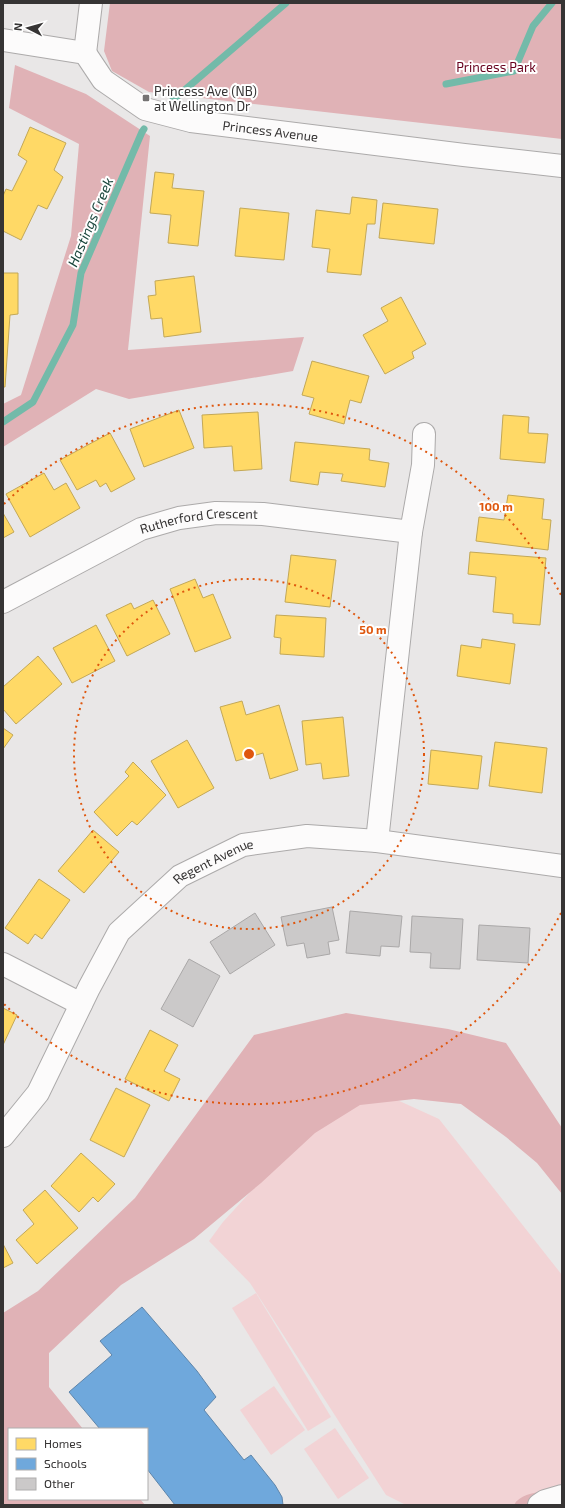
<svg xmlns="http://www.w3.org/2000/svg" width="565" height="1508" viewBox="0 0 565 1508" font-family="'Exo 2',sans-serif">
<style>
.green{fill:#f2d3d5}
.forest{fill:#e0b2b6}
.homes{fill:#ffd966;stroke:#c3a857}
.schools{fill:#6fa8dc;stroke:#5e85aa}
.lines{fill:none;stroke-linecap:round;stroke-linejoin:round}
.stream{stroke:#73baa9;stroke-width:7}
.building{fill:#cbc9c9;stroke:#aaa8a8}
.minor-casing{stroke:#acaaaa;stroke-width:24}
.minor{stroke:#fcfbfb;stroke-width:22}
.ring{fill:none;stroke:#df570e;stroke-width:2;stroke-dasharray:2 4}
.poi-dot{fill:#757373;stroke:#fff;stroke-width:1.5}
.labels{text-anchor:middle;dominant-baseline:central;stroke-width:4;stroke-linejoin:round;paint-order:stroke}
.park-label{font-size:13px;fill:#67001d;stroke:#fff}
.poi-label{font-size:13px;fill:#363434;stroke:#fff;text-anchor:start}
.street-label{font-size:13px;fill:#363434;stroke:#fff}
.water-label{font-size:14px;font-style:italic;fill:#1a463c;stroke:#fff}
.centre{fill:#df570e;stroke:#fff;stroke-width:2}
.ring-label{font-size:12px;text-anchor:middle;font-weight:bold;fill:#df570e;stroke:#fff;stroke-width:4;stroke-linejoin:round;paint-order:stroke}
</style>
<rect width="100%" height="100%" fill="#e9e7e7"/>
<g class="green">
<polygon points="373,1089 439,1119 562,1275 562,1484 522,1499 513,1505 406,1505 386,1495 250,1283 209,1241 223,1222 304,1133"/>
<polygon points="256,1293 331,1417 308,1431 232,1308"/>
<polygon points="274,1386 305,1430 271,1455 240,1410"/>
<polygon points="335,1428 369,1478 338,1499 304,1449"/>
</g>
<g class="forest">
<polygon points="110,3 562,3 562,139 149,92 112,71 104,51"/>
<polygon points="15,65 86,94 150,136 128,350 304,337 293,371 129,399 96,389 3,447 3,404 21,395 71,236 79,144 9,108"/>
<polygon points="346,1013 448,1029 506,1043 562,1128 562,1194 537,1163 506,1137 461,1104 414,1099 360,1105 315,1133 261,1183 194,1239 121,1285 49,1353 49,1387 83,1429 9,1429 9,1499 140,1499 145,1505 3,1505 3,1313 38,1291 135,1198 254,1035"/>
<path d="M543,1491L559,1505H514C519,1495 533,1493 543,1491Z"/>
</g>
<g class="homes">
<polygon points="30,127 66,143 54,170 63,177 47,209 38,205 21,240 3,231 3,196 6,189 12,191 27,161 18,155"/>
<polygon points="155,172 174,174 172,188 204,191 198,246 168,243 171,215 150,213"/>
<polygon points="352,197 377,200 375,224 367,224 361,275 327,272 330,249 312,247 316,210 350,214"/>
<polygon points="383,203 438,209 434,244 379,238"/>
<polygon points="240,208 289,213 284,260 235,256"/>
<polygon points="3,273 18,273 18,314 10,315 5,387 3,387"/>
<polygon points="194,276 201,332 164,337 162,318 151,319 148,296 156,295 155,281"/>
<polygon points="401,297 426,344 412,352 414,358 385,374 363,335 388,321 381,308"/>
<polygon points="312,361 369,376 361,403 350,400 344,424 309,414 314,398 302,395"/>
<polygon points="179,410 194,448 144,467 130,429"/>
<polygon points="258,412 262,469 234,471 232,446 204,448 202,415"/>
<polygon points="503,415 529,417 528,433 548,434 545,463 500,459"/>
<polygon points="110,433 135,479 111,492 106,483 100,487 96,480 77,490 60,460"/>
<polygon points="295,442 370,449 369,460 389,463 385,487 341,481 343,474 320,472 318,485 290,481"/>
<polygon points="44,473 54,490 66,483 80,508 30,537 6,494"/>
<polygon points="508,495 544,499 542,519 551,520 548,550 476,541 479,517 504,520"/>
<polygon points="3,513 14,532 3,538"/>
<polygon points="470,552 546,558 540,625 513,623 513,614 493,612 496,577 468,574"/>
<polygon points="291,555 336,560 330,607 285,602"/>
<polygon points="195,579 203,598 213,594 231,638 195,652 170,589"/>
<polygon points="153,600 170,634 127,656 106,615 131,603 134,609"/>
<polygon points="276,615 326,618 324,657 280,654 281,638 274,637"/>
<polygon points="96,625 115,661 72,683 53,648"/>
<polygon points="482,639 515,644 510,684 457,676 461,645 481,648"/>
<polygon points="38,656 62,684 16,724 3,709 3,687"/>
<polygon points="242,701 246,715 279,705 298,770 270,779 263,753 236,761 220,707"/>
<polygon points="343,717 349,776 323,779 321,763 306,765 302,721"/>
<polygon points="3,728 13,735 3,749"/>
<polygon points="187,740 214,788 178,808 151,761"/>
<polygon points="495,742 547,748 542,793 489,786"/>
<polygon points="431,750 482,756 478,789 428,784"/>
<polygon points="133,762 166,795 137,825 132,821 117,836 94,812 129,776 125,772"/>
<polygon points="93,830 119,852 84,893 58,871"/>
<polygon points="39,879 70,900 42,939 35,934 28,944 5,928"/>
<polygon points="3,1008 17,1015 3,1045"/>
<polygon points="150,1030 178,1045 164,1071 180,1079 169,1101 125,1079"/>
<polygon points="116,1088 150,1105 124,1157 90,1140"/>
<polygon points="81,1153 115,1184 98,1202 93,1197 79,1212 51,1186"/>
<polygon points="45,1190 78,1228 37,1264 16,1240 34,1224 23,1210"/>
<polygon points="3,1244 13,1263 3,1268"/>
</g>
<polygon class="schools" points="142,1307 197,1371 216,1397 204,1410 244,1460 251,1455 275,1485 282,1497 283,1505 175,1505 147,1469 147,1429 100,1429 69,1392 112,1355 100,1341"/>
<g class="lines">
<g class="stream">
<polyline points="446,84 514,71 533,26 552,3"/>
<polyline points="173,100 286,3"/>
<polyline points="3,422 33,402 73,325 81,273 142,132 144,129"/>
</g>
</g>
<g class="building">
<polygon points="332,907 339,940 328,942 330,954 307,958 304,943 287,946 281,917"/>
<polygon points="350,911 402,916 399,947 381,946 380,956 346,953"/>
<polygon points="255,913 275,945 230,974 210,942"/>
<polygon points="412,916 463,919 460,969 430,968 431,953 410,952"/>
<polygon points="479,925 530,928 528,963 477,960"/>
<polygon points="189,959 220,976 193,1027 161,1009"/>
</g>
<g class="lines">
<defs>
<g id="minor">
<path id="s1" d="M3,40L85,53L103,80L145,109L191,121L464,155L562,166"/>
<polyline points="85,53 91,3"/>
<path id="s2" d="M3,602L141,529L179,518L216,513L263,514L411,532"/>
<polyline points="377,841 411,532 423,465 424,434"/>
<polyline points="3,964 81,1004"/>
<path id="s3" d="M3,1136L38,1093L89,988L119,932L180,876L243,845L307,836L377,841L562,866"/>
<polyline points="539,1505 545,1501 562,1496"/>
</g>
</defs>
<use href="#minor" class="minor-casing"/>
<use href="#minor" class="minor"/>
</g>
<g class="ring">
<circle cx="249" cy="754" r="175"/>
<path d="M561 913A350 350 0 0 1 4 1004M4 504A350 350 0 0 1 561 595"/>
</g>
<rect class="poi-dot" x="142" y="94" width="8" height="8" rx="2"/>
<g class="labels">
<g class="park-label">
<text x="496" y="67">Princess Park</text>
</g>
<g class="poi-label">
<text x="154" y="91">Princess Ave (NB)<tspan x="154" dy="15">at Wellington Dr</tspan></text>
</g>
<g class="street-label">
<text stroke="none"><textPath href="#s1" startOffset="294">Princess Avenue</textPath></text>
<text stroke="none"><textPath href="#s2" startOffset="215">Rutherford Crescent</textPath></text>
<text stroke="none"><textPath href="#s3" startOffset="355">Regent Avenue</textPath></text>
</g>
<g class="water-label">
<text transform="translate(90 222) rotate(-67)">Hastings Creek</text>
</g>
</g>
<circle cx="249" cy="754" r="6" class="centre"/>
<g class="ring-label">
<text x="496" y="511">100 m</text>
<text x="373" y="634">50 m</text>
</g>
<rect width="565" height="1508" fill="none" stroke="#363434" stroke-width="8"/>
<rect x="8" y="1428" width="140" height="72" fill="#ffffff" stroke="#afaeae"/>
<rect x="16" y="1438" width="20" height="12" fill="#ffd966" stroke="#afaeae"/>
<text x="44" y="1448" font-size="12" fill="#363434">Homes</text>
<rect x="16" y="1458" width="20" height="12" fill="#6fa8dc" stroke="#afaeae"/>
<text x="44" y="1468" font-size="12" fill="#363434">Schools</text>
<rect x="16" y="1478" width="20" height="12" fill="#cbc9c9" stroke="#afaeae"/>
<text x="44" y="1488" font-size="12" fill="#363434">Other</text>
<g transform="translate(28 28) rotate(276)" stroke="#ffffff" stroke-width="3" paint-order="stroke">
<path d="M0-3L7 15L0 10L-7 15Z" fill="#363434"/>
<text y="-6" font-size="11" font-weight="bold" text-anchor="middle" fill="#363434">N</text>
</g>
</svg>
